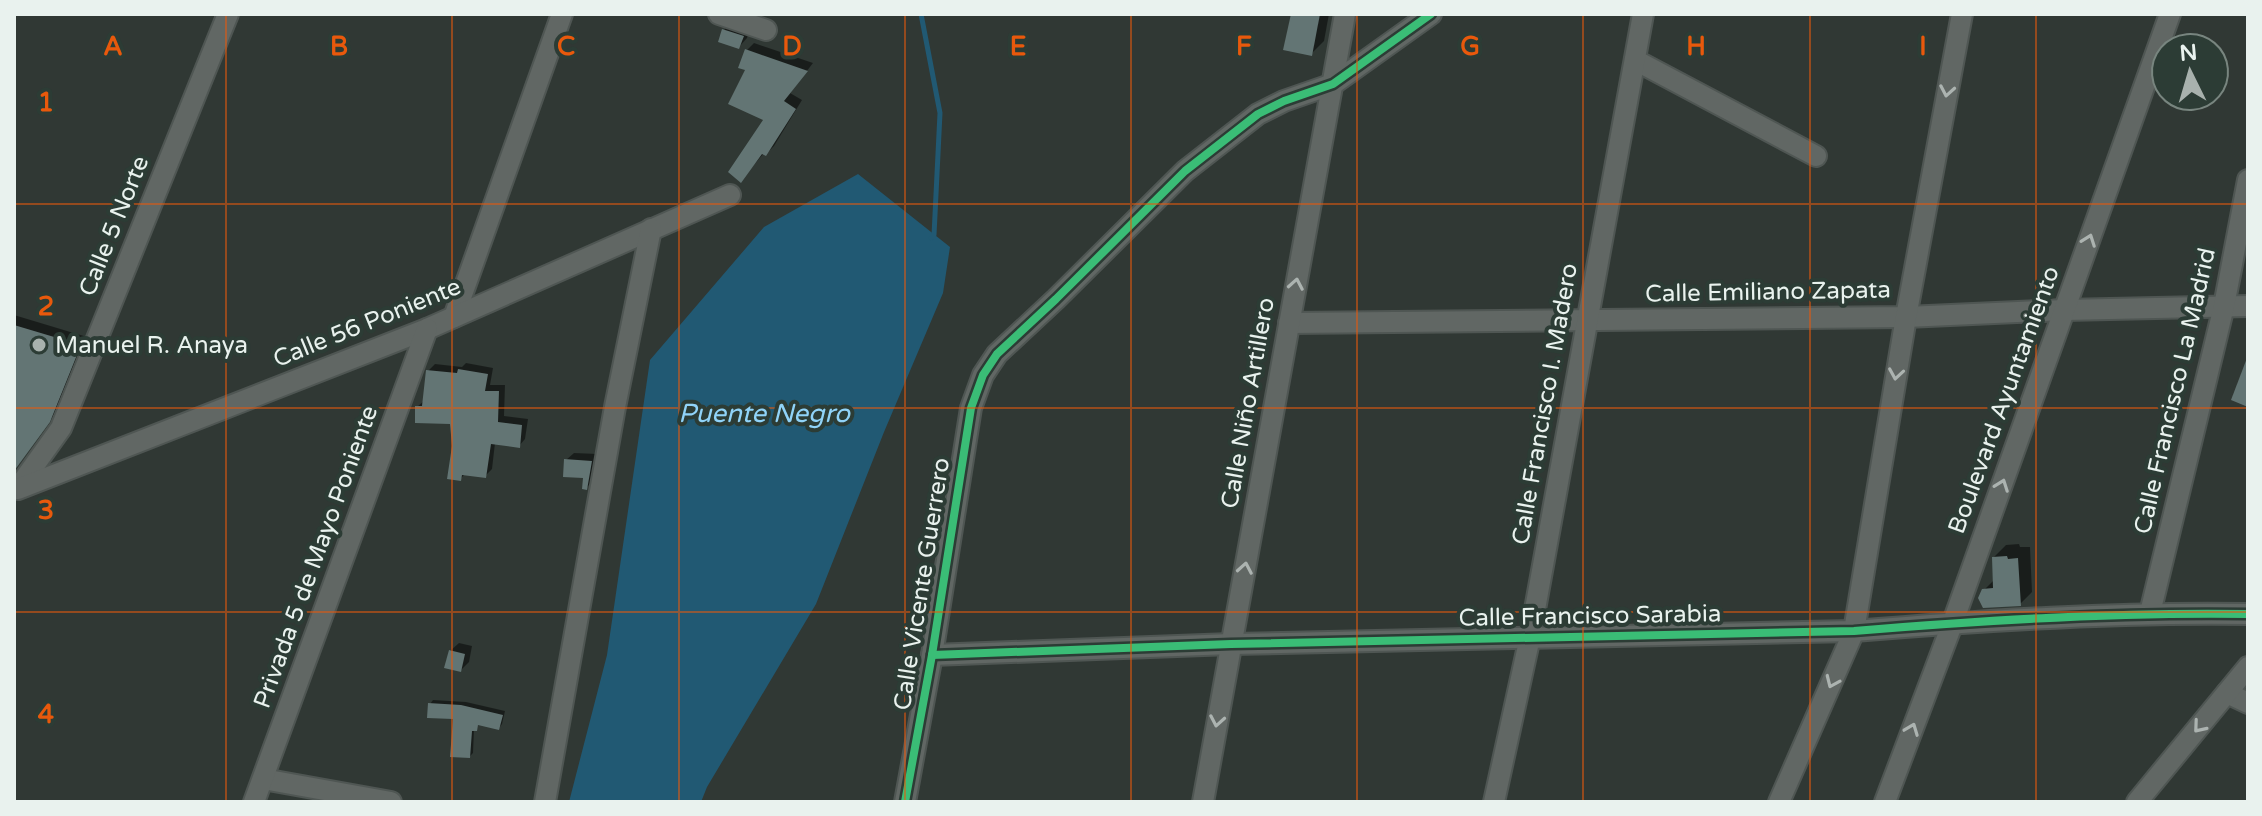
<svg xmlns="http://www.w3.org/2000/svg" width="2262" height="816" viewBox="0 0 2262 816" font-family="'Varela Round',sans-serif">
<style>
.water{fill:#215973}
.shadow{fill:#0007}
.lines{fill:none;stroke-linecap:round;stroke-linejoin:round}
.stream{stroke:#215973;stroke-width:5}
.building{fill:#637574}
.minor-casing{stroke:#4f5653;stroke-width:24}
.minor{stroke:#616764;stroke-width:20}
.cycleway-casing{stroke:#2c3c35;stroke-width:13}
.cycleway{stroke:#3abd76;stroke-width:8}
.oneway{stroke:#acb3b0}
.grid{fill:none;stroke:#e8590c;stroke-width:2;stroke-opacity:0.55}
.poi-dot{fill:#a8b1ad;stroke:#2c3c35;stroke-width:3}
.labels{text-anchor:middle;dominant-baseline:central;stroke-width:8;stroke-linejoin:round;paint-order:stroke}
.street-label{font-size:24px;fill:#e9f2ee;stroke:#2c3c35}
.poi-label{font-size:24px;fill:#e9f2ee;stroke:#2c3c35;text-anchor:start}
.water-label{font-size:26px;font-style:italic;fill:#90d3f8;stroke:#2c3c35}
.grid-label{font-size:26px;text-anchor:middle;font-weight:bold;fill:#e8590c;stroke:#2c3c35;stroke-width:8;stroke-linejoin:round;paint-order:stroke}
</style>
<rect width="100%" height="100%" fill="#303834"/>
<polygon class="water" points="858,174 950,247 943,293 884,432 816,604 707,787 701,802 569,802 607,655 650,360 764,227"/>
<g class="shadow">
<polygon points="1293,14 1329,14 1324,41 1311,54"/>
<polygon points="732,22 750,28 747,38 739,47 724,30"/>
<polygon points="754,43 813,63 790,93 802,100 774,146 766,154 764,153 741,180 766,119 748,69 747,50"/>
<polygon points="14,315 87,337 57,411 14,469"/>
<polygon points="466,363 493,368 490,385 505,385 504,416 528,419 525,439 519,446 495,443 492,469 485,476 466,473 460,479 452,422 417,407 425,400 428,371 435,364 462,367"/>
<polygon points="574,453 598,454 594,480 586,488 585,477 566,460"/>
<polygon points="2019,544 2020,547 2030,547 2032,592 2020,604 1984,590 1995,579 1994,557 2006,545"/>
<polygon points="459,643 472,646 469,662 461,670 450,651"/>
<polygon points="433,700 466,702 505,711 502,724 499,728 480,723 474,729 473,753 470,756 456,717 430,704"/>
</g>
<g class="lines">
<polyline class="stream" points="921,14 940,113 934,235 931,238"/>
</g>
<g class="building">
<polygon points="1291,14 1320,14 1312,56 1283,50"/>
<polygon points="722,29 744,36 739,49 718,42"/>
<polygon points="745,49 808,71 784,101 796,109 766,156 762,154 741,183 728,172 763,120 728,104 745,70 738,68"/>
<polygon points="14,325 81,345 50,422 14,471"/>
<polygon points="2247,358 2248,358 2248,407 2231,400"/>
<polygon points="458,369 488,374 485,391 499,391 498,422 522,425 520,448 491,444 486,478 462,475 461,481 447,479 452,446 450,424 415,423 415,406 422,406 426,370 457,373"/>
<polygon points="564,459 592,461 587,490 582,489 583,478 563,477"/>
<polygon points="2007,556 2008,559 2018,558 2021,606 1983,608 1978,598 1982,589 1993,588 1992,557"/>
<polygon points="449,650 465,654 461,672 444,668"/>
<polygon points="428,703 461,705 503,715 499,730 478,725 477,731 472,731 470,758 450,757 453,719 427,718"/>
</g>
<g class="lines">
<defs>
<g id="minor">
<polyline points="719,14 766,30"/>
<polyline points="1635,60 1816,156"/>
<polyline points="454,317 562,14"/>
<polyline points="1289,323 1906,317 2064,310 2248,306"/>
<polyline points="18,488 61,428 228,14"/>
<polyline points="18,489 427,329 730,195"/>
<polyline points="2150,613 2224,306 2248,180"/>
<path d="M932,655L1231,644L1854,631C1986,620 2116,612 2248,614"/>
<polyline points="2227,693 2248,703"/>
<polyline points="263,779 391,802"/>
<polyline points="254,802 427,329"/>
<polyline points="545,802 615,407 651,229"/>
<polyline points="905,802 932,655 971,408 983,375 997,354 1056,299 1185,171 1258,114 1284,101 1333,84 1431,14"/>
<polyline points="1203,802 1345,14"/>
<polyline points="1494,802 1530,637 1643,14"/>
<polyline points="1779,802 1854,631 1906,317 1962,14"/>
<polyline points="1885,802 1953,622 2170,14"/>
<polyline points="2137,802 2248,667"/>
</g>
</defs>
<use href="#minor" class="minor-casing"/>
<use href="#minor" class="minor"/>
<defs>
<g id="cycleway">
<path d="M932,655L1231,644L1854,631C1986,620 2116,612 2248,614"/>
<polyline points="905,802 932,655 971,408 983,375 997,354 1056,299 1185,171 1258,114 1284,101 1333,84 1431,14"/>
</g>
</defs>
<use href="#cycleway" class="cycleway-casing"/>
<use href="#cycleway" class="cycleway"/>
</g>
<defs><path id="oneway-chevron" d="M-2-3.5L2.5 0L-2 3.5" fill="none" stroke-width="1.6" stroke-linecap="round" stroke-linejoin="round" transform="scale(2)"/></defs>
<g class="oneway">
<use href="#oneway-chevron" transform="translate(1947 91) rotate(100)"/>
<use href="#oneway-chevron" transform="translate(2089 240) rotate(-70)"/>
<use href="#oneway-chevron" transform="translate(1296 284) rotate(-80)"/>
<use href="#oneway-chevron" transform="translate(1896 374) rotate(99)"/>
<use href="#oneway-chevron" transform="translate(2002 485) rotate(-70)"/>
<use href="#oneway-chevron" transform="translate(1245 568) rotate(-80)"/>
<use href="#oneway-chevron" transform="translate(1832 682) rotate(114)"/>
<use href="#oneway-chevron" transform="translate(1217 721) rotate(100)"/>
<use href="#oneway-chevron" transform="translate(2199 727) rotate(130)"/>
<use href="#oneway-chevron" transform="translate(1912 729) rotate(-69)"/>
</g>
<path class="grid" d="M226,14V802M452,14V802M679,14V802M905,14V802M1131,14V802M1357,14V802M1583,14V802M1810,14V802M2036,14V802M14,204H2248M14,408H2248M14,612H2248"/>
<circle class="poi-dot" cx="39" cy="345" r="8"/>
<g class="labels">
<g class="street-label">
<text transform="translate(114 226) rotate(-68)">Calle 5 Norte</text>
<text transform="translate(1768 292) rotate(-1)">Calle Emiliano Zapata</text>
<text transform="translate(367 323) rotate(-22)">Calle 56 Poniente</text>
<text transform="translate(2175 391) rotate(-77)">Calle Francisco La Madrid</text>
<text transform="translate(2004 400) rotate(-70)">Boulevard Ayuntamiento</text>
<text transform="translate(1248 403) rotate(-80)">Calle Niño Artillero</text>
<text transform="translate(1545 404) rotate(-80)">Calle Francisco I. Madero</text>
<text transform="translate(316 557) rotate(-70)">Privada 5 de Mayo Poniente</text>
<text transform="translate(922 584) rotate(-81)">Calle Vicente Guerrero</text>
<text transform="translate(1590 616) rotate(-1)">Calle Francisco Sarabia</text>
</g>
<g class="poi-label">
<text x="55" y="345">Manuel R. Anaya</text>
</g>
<g class="water-label">
<text x="764" y="413">Puente Negro</text>
</g>
</g>
<g class="grid-label">
<text x="113" y="55">A</text>
<text x="339" y="55">B</text>
<text x="566" y="55">C</text>
<text x="792" y="55">D</text>
<text x="1018" y="55">E</text>
<text x="1244" y="55">F</text>
<text x="1470" y="55">G</text>
<text x="1696" y="55">H</text>
<text x="1923" y="55">I</text>
<text x="46" y="111">1</text>
<text x="46" y="315">2</text>
<text x="46" y="519">3</text>
<text x="46" y="723">4</text>
</g>
<rect width="2262" height="816" fill="none" stroke="#e9f2ee" stroke-width="32"/>
<g transform="translate(2190 72) rotate(355)"><circle r="38" fill="#2c3c35" stroke="#78857f" stroke-width="2"/>
<path d="M0-6L14 30L0 20L-14 30Z" fill="#a8b1ad"/>
<text y="-12" font-size="22" font-weight="bold" text-anchor="middle" fill="#e9f2ee">N</text>
</g>
</svg>
